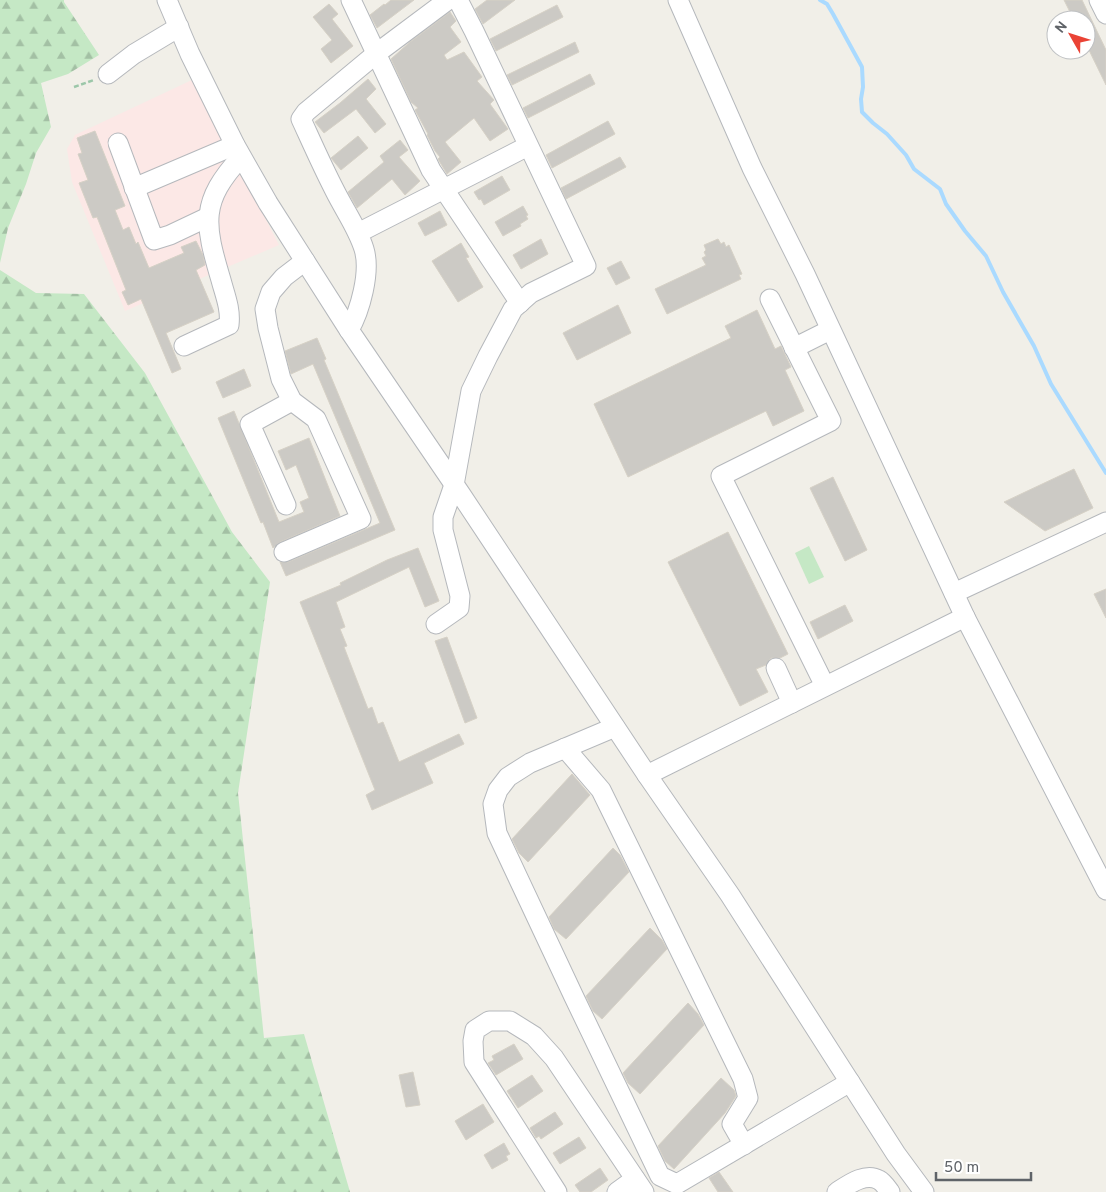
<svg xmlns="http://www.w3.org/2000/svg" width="1106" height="1192" viewBox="0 0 1106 1192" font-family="Overpass,sans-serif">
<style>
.medical{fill:#fce8e6}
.forest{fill:url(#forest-firs)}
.garden{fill:#c5e8c5}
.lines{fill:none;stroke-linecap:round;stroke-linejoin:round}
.stream{stroke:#aadaff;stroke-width:4}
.building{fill:#cccac5;stroke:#d6d1c6}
.minor-casing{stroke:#b5b8bc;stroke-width:21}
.path{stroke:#9cc7a9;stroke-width:2.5;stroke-dasharray:5 2.5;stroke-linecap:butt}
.minor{stroke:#fff;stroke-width:19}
</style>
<defs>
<pattern id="forest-firs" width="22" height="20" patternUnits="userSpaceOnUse" patternTransform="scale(1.25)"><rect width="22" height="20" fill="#c5e8c5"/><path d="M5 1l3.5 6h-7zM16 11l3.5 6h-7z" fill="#a3c0a4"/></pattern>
</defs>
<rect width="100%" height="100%" fill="#f1efe8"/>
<polygon class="medical" points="194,79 279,245 125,311 72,182 67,149 75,135"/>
<g class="forest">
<polygon points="0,0 64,0 64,2 99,55 68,74 41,83 51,127 36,153 26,184 8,228 0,263"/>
<polygon points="0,270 36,293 84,294 145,373 232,532 270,582 238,793 264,1038 304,1034 350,1192 0,1192"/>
</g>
<polygon class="garden" points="809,546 824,577 809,584 795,553"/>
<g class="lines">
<polyline class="stream" points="820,0 827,4 833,14 862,67 863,87 861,99 862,112 873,123 887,134 906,155 914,169 940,189 946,204 965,231 986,256 1003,292 1034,346 1051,384 1106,473"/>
</g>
<g class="building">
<polygon points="391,0 414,0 377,28 370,15 384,4 385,5"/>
<polygon points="487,0 515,0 483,24 475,9"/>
<polygon points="1064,0 1082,0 1106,50 1106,85 1086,44 1086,20 1074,20"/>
<polygon points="329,4 338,14 332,19 353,46 331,63 321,49 332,40 313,17"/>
<polygon points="557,5 563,17 496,51 490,39"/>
<polygon points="450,12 456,21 450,27 461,42 444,55 447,60 464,52 482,77 477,81 494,100 490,104 508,129 490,141 474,118 445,142 461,162 447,174 438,159 440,157 435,151 427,135 428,134 415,110 418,108 411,102 391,59 410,42"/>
<polygon points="575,42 579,52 512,85 507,75"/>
<polygon points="590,74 595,84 528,118 523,108"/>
<polygon points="368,79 376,89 366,99 386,124 375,133 356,109 324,133 315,122 340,103"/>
<polygon points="608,121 615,134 552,168 546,155"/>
<polygon points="95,131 125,206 115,210 123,230 129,227 136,244 138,242 149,268 184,253 181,247 196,241 203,255 205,265 196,270 214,312 166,333 181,369 172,373 141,299 128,305 122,292 126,290 97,217 93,218 79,183 88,180 78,154 82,153 77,138"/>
<polygon points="358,136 368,148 341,170 331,158"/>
<polygon points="400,140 408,150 399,157 420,181 405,195 392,179 357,208 348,192 384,162 380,156"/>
<polygon points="620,157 626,167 566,199 561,188"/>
<polygon points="502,176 510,190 484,205 481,199 479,200 474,192"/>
<polygon points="523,206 528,215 526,216 528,219 520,224 521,226 503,236 495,222"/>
<polygon points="440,211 447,225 425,236 418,223"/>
<polygon points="541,239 548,254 521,269 513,255"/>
<polygon points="718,239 721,244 724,242 726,247 729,245 742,274 739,275 741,279 667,314 655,289 706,265 702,258 706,256 704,252 706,250 704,245"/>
<polygon points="461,243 469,257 466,258 483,287 458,302 432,261"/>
<polygon points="621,261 630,278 616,285 607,268"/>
<polygon points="618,305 631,333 577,360 563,333"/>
<polygon points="757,310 775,349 781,346 791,367 785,370 804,411 773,426 766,411 628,477 594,404 731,338 725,326"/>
<polygon points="317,338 326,359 324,360 395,530 286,576 280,562 288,562 380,523 313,364 291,374 285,351"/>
<polygon points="244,369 251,386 223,398 216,382"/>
<polygon points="234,411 279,522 304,512 300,502 309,498 296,465 286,470 278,451 309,438 340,516 280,542 273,548 263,522 261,523 218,418"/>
<polygon points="1074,469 1093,508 1045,531 1004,502"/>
<polygon points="833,477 867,550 845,561 810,488"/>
<polygon points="728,532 788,654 780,658 771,658 766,665 756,669 768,692 740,706 668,562"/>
<polygon points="418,548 439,601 425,607 409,567 336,602 345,627 340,629 347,646 344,647 368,709 372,707 378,724 383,722 399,762 459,734 464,744 424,763 433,783 372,810 366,795 375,790 300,602 341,585 340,583 387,560"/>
<polygon points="1106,589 1106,618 1094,594"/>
<polygon points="845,605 853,621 818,639 810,622"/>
<polygon points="447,637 477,718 465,723 435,641"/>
<polygon points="572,774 590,795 528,862 519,853 512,839"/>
<polygon points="613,848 620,855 629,872 566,939 554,929 549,917"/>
<polygon points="650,928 662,940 667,949 602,1019 593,1011 586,996"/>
<polygon points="688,1003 698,1014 704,1025 640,1094 628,1083 623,1073"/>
<polygon points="514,1044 523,1059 496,1075 488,1063 494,1060 492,1056"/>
<polygon points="413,1072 420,1105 406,1107 399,1075"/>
<polygon points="532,1075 543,1091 518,1108 507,1091"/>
<polygon points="721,1078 734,1090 736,1096 725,1113 674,1169 665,1161 658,1146"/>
<polygon points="483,1104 494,1122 466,1140 455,1121"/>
<polygon points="555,1112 563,1124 541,1139 539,1136 536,1138 530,1128"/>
<polygon points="579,1137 586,1148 560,1164 553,1153"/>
<polygon points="504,1143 510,1154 506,1156 508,1160 492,1169 484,1155"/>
<polygon points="600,1168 608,1180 591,1192 580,1192 575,1185"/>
<polygon points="719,1172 733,1192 718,1192 709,1178"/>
</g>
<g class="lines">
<defs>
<g id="minor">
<polyline points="167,0 190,54 235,145 268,203 349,330 460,493 647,775 730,895 896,1154 924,1192"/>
<polyline points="351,0 431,170 520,303"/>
<polyline points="678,0 752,168 805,274 965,617 1106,890"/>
<polyline points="1099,0 1106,14"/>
<polyline points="108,74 134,54 179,27"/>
<polyline points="118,143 154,240 170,235 208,217"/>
<polyline points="134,188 235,145"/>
<polyline points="358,233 528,146"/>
<polyline points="770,299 831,421 721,476 825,686"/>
<path d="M349,330C360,311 371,272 364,249C358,229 345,211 335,191C323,168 312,143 301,119L306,112L377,53L448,0"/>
<path d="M184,346L229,325C231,309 225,295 221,280C204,223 200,202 241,157"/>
<polyline points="794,348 830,330"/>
<polyline points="286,505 250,424 292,401"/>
<polyline points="284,552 361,519 316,419 292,401 281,379 268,328 265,309 271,292 284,277 305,261"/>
<polyline points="954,593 1106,522"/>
<polyline points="436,624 459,608 460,596 443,530 443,517 454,485 471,391 488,356 513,309 531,293 586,266 474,31 458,0"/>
<polyline points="776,668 792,703"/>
<polyline points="615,727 530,763 508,777 498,790 493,804 497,833 574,997 660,1176 677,1184 850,1082"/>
<polyline points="565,748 601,790 743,1079 748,1098 732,1124 744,1145"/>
<polyline points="647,775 965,617"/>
<polyline points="557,1192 474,1062 473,1041 475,1030 489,1021 510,1021 534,1036 554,1058 644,1192"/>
<polyline points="617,1192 635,1179"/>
<path d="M837,1192C848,1185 865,1172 879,1180C883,1182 887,1188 890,1192"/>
</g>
</defs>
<use href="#minor" class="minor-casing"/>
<polyline class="path" points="74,87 94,80"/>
<use href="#minor" class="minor"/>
</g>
<g transform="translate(1071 35) rotate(309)"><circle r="24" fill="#ffffff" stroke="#bfc1c3"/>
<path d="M0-4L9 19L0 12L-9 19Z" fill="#ea4335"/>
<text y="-8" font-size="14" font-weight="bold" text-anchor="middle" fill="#5f6368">N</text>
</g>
<path d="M936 1172v8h95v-8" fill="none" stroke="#5f6368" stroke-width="2.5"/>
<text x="944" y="1172" font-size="15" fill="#5f6368" stroke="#ffffff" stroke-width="4" paint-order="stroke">50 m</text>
</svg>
